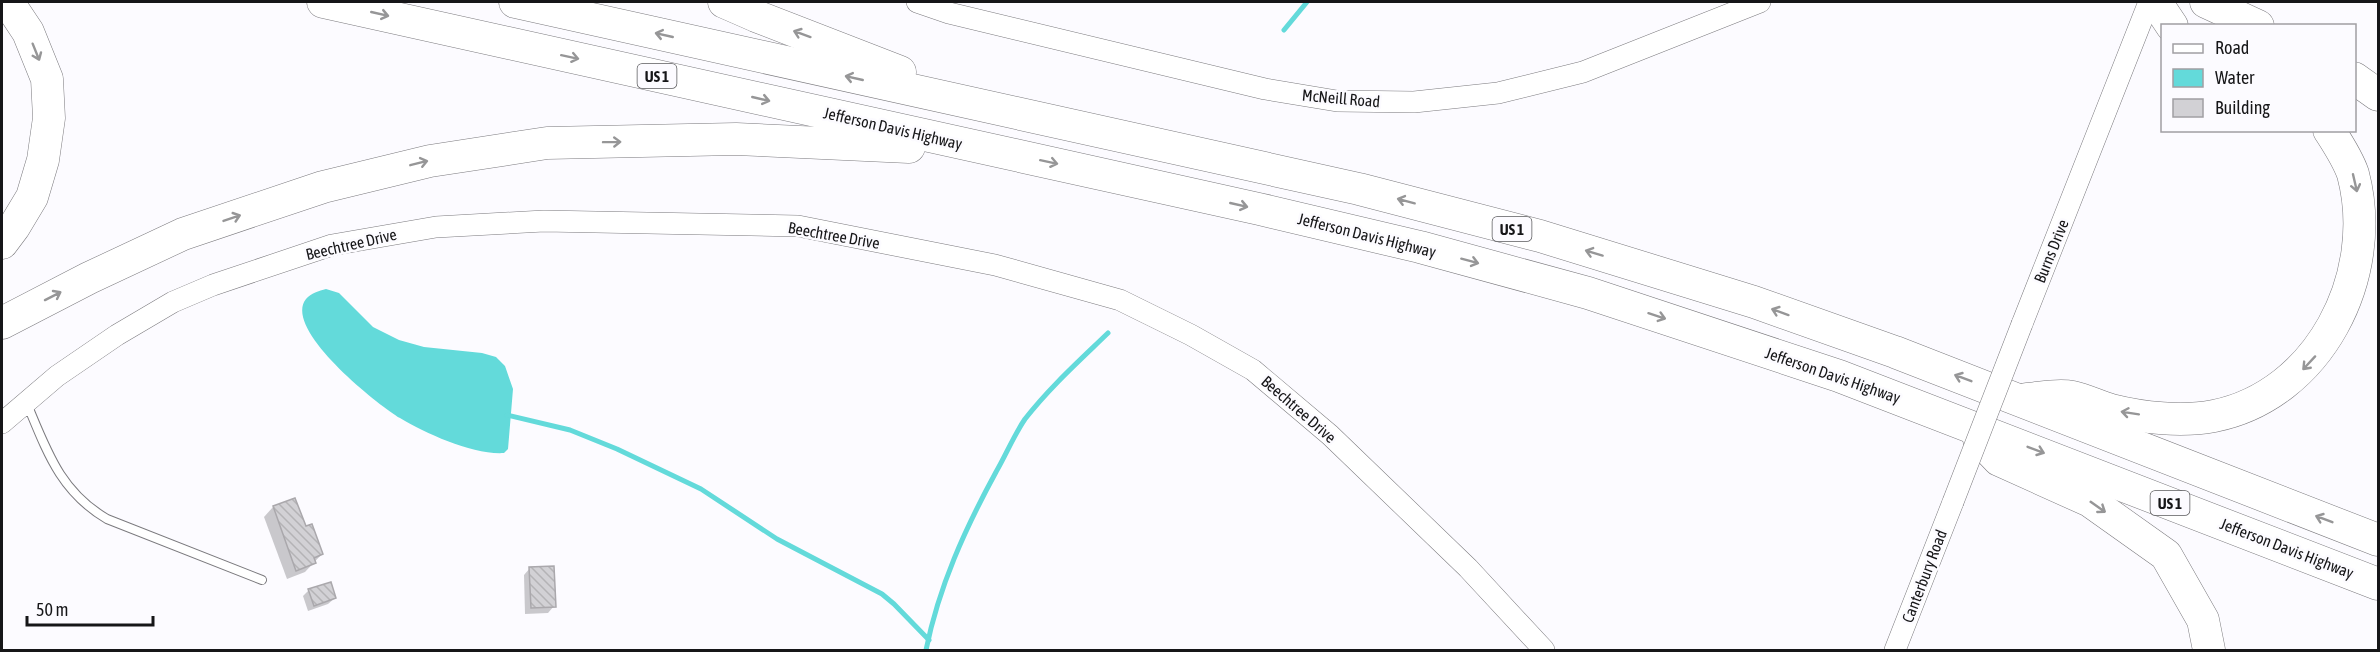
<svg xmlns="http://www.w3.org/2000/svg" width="2380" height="652" viewBox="0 0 2380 652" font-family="'Asap Condensed',sans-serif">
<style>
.water{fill:#63dada}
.shadow{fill:#0003}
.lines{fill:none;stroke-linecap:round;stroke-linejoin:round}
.stream{stroke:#63dada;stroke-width:5}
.building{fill:url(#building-back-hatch);stroke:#aaa8ac;stroke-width:1.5}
.service-casing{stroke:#7b7a7e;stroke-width:10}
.tertiary-casing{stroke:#7b7a7e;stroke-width:22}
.motorway-casing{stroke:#7b7a7e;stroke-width:33}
.service{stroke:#fff;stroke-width:8}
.tertiary{stroke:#fff;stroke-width:21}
.motorway{stroke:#fff;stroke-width:32}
.tertiary-bridge-casing{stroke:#7b7a7e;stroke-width:22;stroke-linecap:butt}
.tertiary-bridge{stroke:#fff;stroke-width:21}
.oneway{stroke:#969697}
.labels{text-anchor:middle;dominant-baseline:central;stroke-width:5;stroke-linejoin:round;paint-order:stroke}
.shield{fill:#fcfbff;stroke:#5b5b5d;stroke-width:1.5}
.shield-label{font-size:15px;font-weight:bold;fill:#161618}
.street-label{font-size:16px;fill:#161618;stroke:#fcfbff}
</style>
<defs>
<pattern id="building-back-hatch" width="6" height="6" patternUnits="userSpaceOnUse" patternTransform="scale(1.5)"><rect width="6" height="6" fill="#d2d1d5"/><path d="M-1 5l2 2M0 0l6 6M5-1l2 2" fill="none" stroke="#b4b3b6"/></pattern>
</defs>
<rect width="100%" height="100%" fill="#fcfbff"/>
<path class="water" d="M326,289L339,293L373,327L399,340L424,347L482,353L496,357L505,366L513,389L508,449L504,453C473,455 427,434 400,418C378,405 282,329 306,299C311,293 319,291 326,289Z"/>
<g class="shadow">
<polygon points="273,507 322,554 305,572 287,579 264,517"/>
<polygon points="530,568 554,606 548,613 525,614 524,575"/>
<polygon points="309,590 335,598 328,604 308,611 303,596"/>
</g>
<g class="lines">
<g class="stream">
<polyline points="1284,30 1307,2"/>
<polyline points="507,415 570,430 617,449 701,489 777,539 882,594 894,604 929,640"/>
<path d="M926,650C939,586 965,529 996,472C1006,455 1014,435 1025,419C1050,387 1079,361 1108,333"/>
</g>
</g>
<g class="building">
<polygon points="295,498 306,526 312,524 323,554 314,558 316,563 296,571 273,506"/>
<polygon points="554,566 556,607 531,608 529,567"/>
<polygon points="331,582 336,598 314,606 308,589"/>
</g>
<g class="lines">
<defs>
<path id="service" d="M22,413L30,411C49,457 63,493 107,519L262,580"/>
<g id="tertiary">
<polyline points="917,2 949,13 1265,89 1337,101 1414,102 1498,93 1583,72 1760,2"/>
<polyline points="2022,324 2149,2"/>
<polyline points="2,423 57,376 117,335 173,302 213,285 332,245 436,227 544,221 798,226 995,265 1120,300 1191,335 1253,370 1330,435 1468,568 1544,650"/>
<polyline points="1895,650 1953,502"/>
</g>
<g id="motorway">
<polyline points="323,2 1259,209 1420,247 1588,293 1839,376 2378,584"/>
<polyline points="515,2 1359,189 1540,236 1754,302 1895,352 2378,540"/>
<polyline points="724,2 756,16 900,72"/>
<polyline points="2156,2 2172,26"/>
<polyline points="2206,2 2258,26"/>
<polyline points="2354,78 2378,95"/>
<polyline points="2,243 14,227 32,197 43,160 49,118 47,79 28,32 8,2"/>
<polyline points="2,323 89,278 183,234 323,187 430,161 547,143 736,139 909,147"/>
<path d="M2027,399C2041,398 2058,394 2072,397C2085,400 2098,406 2111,410C2143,418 2182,422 2214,416C2319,395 2380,276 2353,174C2348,159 2338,144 2329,130"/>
<polyline points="1979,439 1999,460 2090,501 2166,555 2203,620 2209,650"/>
</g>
</defs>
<use href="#service" class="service-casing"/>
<use href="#tertiary" class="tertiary-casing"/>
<use href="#motorway" class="motorway-casing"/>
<use href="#service" class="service"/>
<use href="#tertiary" class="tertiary"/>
<use href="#motorway" class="motorway"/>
<defs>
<polyline id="tertiary-bridge" points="1953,502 2022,324"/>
</defs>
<use href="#tertiary-bridge" class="tertiary-bridge-casing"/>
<use href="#tertiary-bridge" class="tertiary-bridge"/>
</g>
<defs><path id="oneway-shaft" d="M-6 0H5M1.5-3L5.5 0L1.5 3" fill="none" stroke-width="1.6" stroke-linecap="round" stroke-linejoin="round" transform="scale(1.5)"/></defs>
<g class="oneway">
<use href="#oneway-shaft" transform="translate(380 14) rotate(13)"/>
<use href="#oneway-shaft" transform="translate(802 34) rotate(-160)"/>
<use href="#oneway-shaft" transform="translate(664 35) rotate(-167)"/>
<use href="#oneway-shaft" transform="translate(36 52) rotate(68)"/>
<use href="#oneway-shaft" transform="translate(570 57) rotate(12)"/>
<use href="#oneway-shaft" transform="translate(854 78) rotate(-167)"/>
<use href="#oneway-shaft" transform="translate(761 99) rotate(13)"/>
<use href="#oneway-shaft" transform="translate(612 142) rotate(-1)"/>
<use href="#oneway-shaft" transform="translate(1049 162) rotate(12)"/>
<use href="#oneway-shaft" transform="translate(419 163) rotate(-14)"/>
<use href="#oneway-shaft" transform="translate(2355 183) rotate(77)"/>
<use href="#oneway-shaft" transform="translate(1406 201) rotate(-165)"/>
<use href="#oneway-shaft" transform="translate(1239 205) rotate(13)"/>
<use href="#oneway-shaft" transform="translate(232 218) rotate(-19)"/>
<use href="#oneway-shaft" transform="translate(1594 253) rotate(-163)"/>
<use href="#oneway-shaft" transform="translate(1470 261) rotate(15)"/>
<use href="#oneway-shaft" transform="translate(53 296) rotate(-27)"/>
<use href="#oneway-shaft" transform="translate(1780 312) rotate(-160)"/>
<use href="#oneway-shaft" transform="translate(1657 316) rotate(18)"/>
<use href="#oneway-shaft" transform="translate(2309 363) rotate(133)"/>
<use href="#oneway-shaft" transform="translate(1963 378) rotate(-159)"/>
<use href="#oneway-shaft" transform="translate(2130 413) rotate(-171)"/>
<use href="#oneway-shaft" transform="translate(2036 450) rotate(21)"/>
<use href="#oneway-shaft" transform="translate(2098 507) rotate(35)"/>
<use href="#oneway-shaft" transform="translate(2324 519) rotate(-159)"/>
</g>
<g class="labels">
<g class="shield">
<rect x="637.5" y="64" width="39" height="24" rx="4.5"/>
<rect x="1492.5" y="217" width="39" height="24" rx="4.5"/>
<rect x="2150.5" y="491" width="39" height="24" rx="4.5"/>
</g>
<g class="shield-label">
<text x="657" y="76">US 1</text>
<text x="1512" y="229">US 1</text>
<text x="2170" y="503">US 1</text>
</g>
<g class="street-label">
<text transform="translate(1341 98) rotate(5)">McNeill Road</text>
<text transform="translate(893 128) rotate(13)">Jefferson Davis Highway</text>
<text transform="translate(834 235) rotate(10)">Beechtree Drive</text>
<text transform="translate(1367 235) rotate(14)">Jefferson Davis Highway</text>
<text transform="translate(351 244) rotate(-13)">Beechtree Drive</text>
<text transform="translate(2051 251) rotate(-68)">Burns Drive</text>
<text transform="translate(1833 375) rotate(19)">Jefferson Davis Highway</text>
<text transform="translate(1299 409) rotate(41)">Beechtree Drive</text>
<text transform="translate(2287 548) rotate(21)">Jefferson Davis Highway</text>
<text transform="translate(1924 576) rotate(-69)">Canterbury Road</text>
</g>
</g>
<rect width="2380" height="652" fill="none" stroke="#161618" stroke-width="6"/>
<rect x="2161" y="24" width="195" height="108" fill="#fcfbff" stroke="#a09fa3" stroke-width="1.5"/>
<rect x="2173" y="44" width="30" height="9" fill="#ffffff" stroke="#a09fa3" stroke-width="1.5"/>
<text x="2215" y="54" font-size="18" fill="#161618">Road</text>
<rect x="2173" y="69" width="30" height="18" fill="#63dada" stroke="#a09fa3" stroke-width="1.5"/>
<text x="2215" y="84" font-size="18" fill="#161618">Water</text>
<rect x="2173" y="99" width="30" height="18" fill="#d2d1d5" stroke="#a09fa3" stroke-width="1.5"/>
<text x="2215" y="114" font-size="18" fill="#161618">Building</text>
<path d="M27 616v9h126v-9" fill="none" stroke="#161618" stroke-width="3"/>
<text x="36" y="616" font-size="18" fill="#161618" stroke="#fcfbff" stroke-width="4.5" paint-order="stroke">50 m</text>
</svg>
